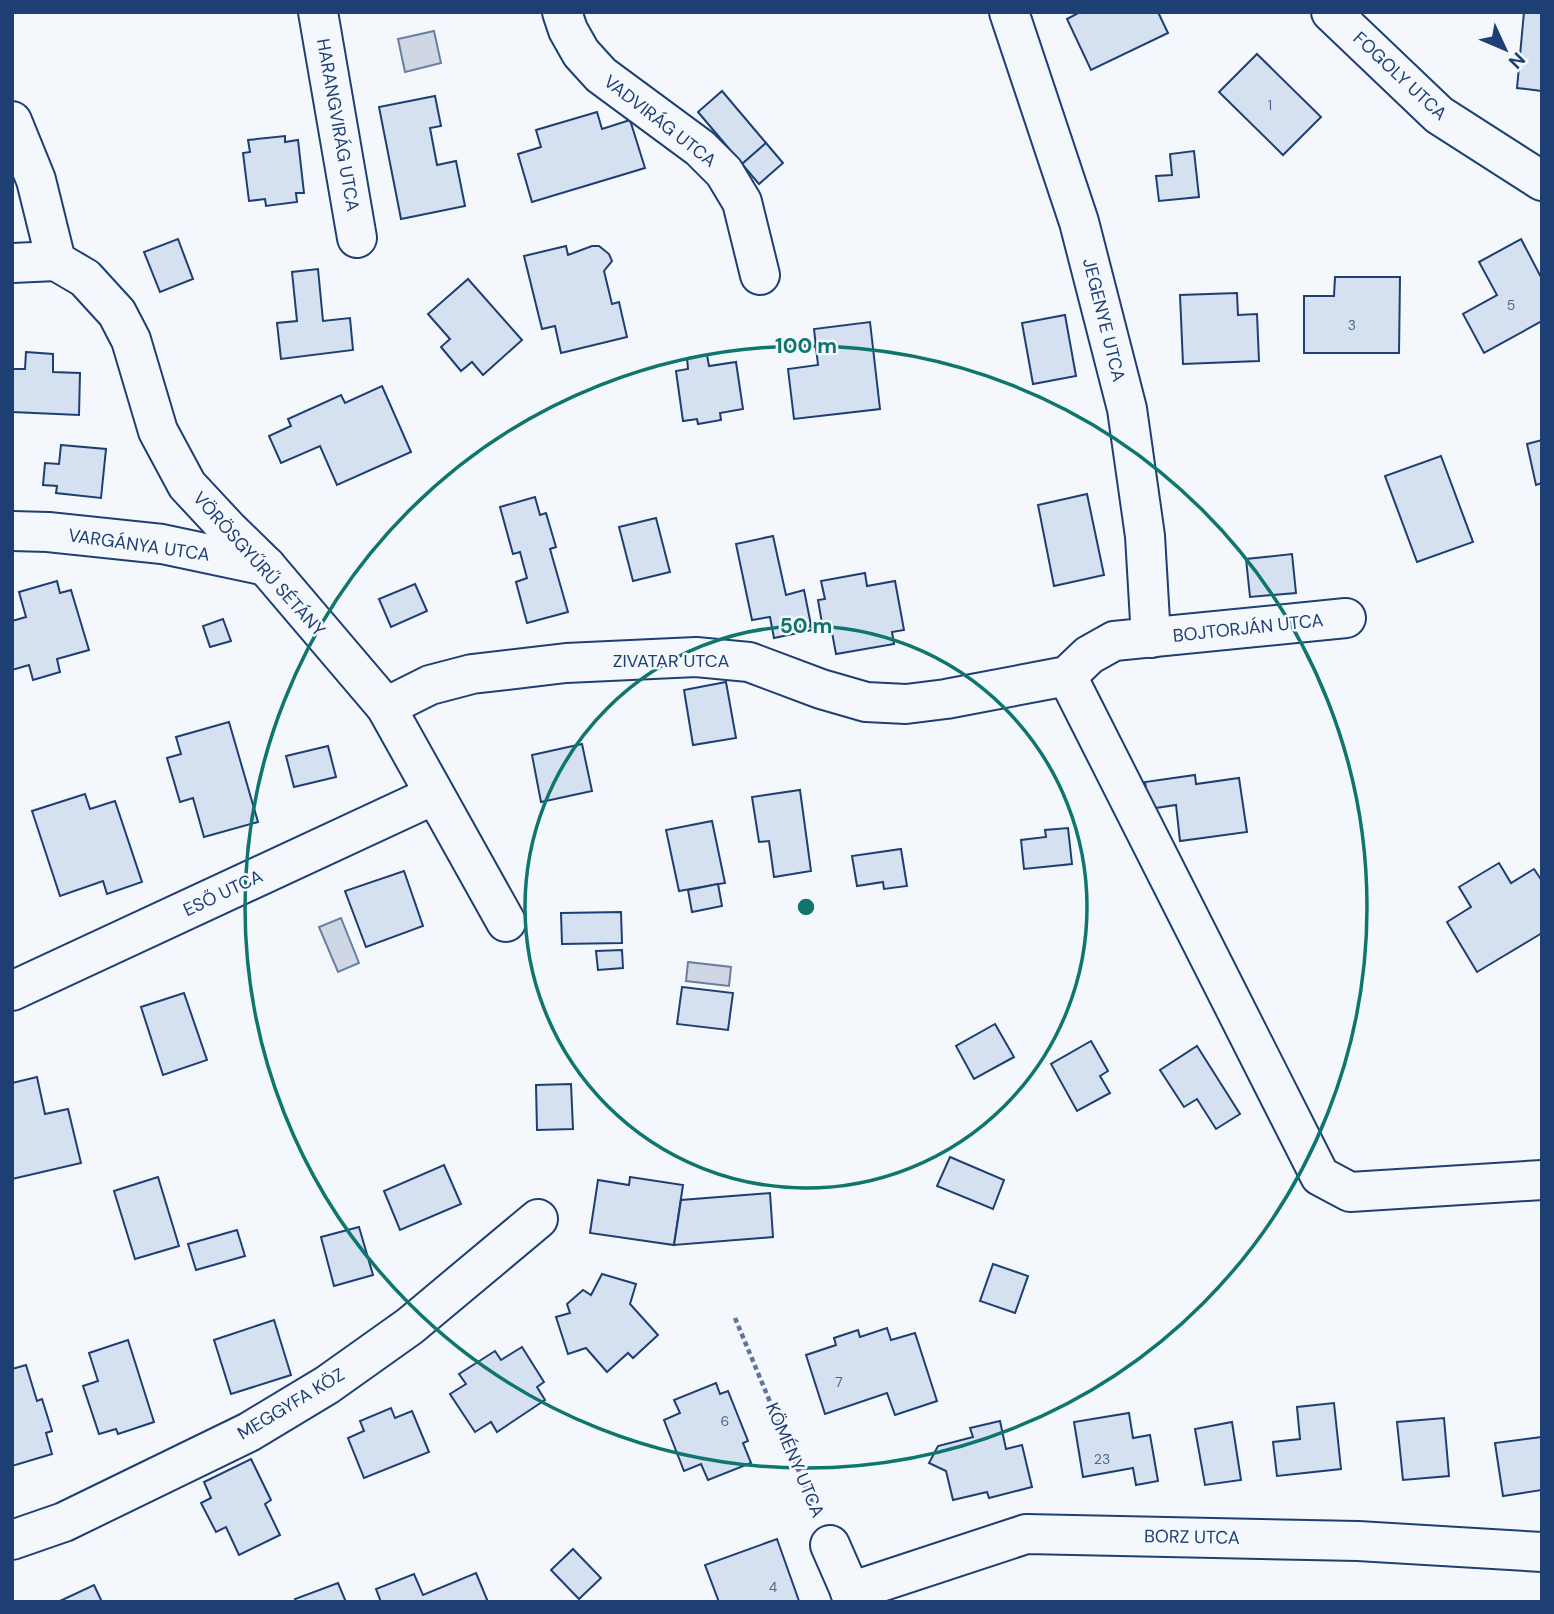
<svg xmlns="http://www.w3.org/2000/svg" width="1554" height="1614" viewBox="0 0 1554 1614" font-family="'DM Sans',sans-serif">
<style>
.water{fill:#cfd7e4;stroke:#687fa3;stroke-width:2}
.building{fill:#d5e0f0;stroke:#1d3f73;stroke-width:2}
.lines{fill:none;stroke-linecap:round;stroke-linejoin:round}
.minor-casing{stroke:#1d3f73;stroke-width:42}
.path{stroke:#5e769c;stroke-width:4.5;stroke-dasharray:5 3.5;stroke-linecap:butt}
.minor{stroke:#f4f7fb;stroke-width:38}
.ring{fill:none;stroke:#0f766e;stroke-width:3.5}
.labels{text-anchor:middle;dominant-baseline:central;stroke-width:5;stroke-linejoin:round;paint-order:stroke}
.number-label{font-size:14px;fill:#4b6792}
.street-label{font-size:18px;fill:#1d3f73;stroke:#f4f7fb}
.centre{fill:#0f766e;stroke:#f4f7fb;stroke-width:3.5}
.ring-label{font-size:21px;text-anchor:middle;font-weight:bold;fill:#0f766e;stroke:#f4f7fb;stroke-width:5;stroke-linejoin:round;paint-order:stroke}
</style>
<rect width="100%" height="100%" fill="#f4f7fb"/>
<g class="water">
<polygon points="434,31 441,63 405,72 398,39"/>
<polygon points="341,918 359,963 338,972 319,927"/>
<polygon points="688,962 731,967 729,986 686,981"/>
</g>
<g class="building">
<polygon points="1158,12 1168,33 1091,70 1067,19 1080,12"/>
<polygon points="1524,12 1542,12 1542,91 1517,88"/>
<polygon points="1257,54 1321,117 1283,155 1219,92"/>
<polygon points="722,91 766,143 742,164 698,112"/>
<polygon points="435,96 441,126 430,128 437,165 456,161 465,206 401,219 379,107"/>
<polygon points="597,112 602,129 630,120 645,168 532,202 518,154 541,147 536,130"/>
<polygon points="285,136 285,142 298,140 304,193 296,193 297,202 266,206 265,199 249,201 243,153 250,152 248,140"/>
<polygon points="766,143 783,163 759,184 742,164"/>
<polygon points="1194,151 1199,197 1159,201 1156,176 1172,175 1170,154"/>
<polygon points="178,239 193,279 160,292 144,252"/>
<polygon points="1521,239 1542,279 1542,321 1484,353 1463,314 1497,295 1479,262"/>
<polygon points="566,246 568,255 592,246 599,246 609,254 612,261 604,271 612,304 619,302 627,337 561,353 555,326 542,329 524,256"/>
<polygon points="318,269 323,321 350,318 353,350 281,359 277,323 297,321 292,272"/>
<polygon points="1335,277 1400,277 1399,353 1304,353 1304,296 1334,296"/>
<polygon points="468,279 522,340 483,375 472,362 461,371 441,347 450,339 428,314"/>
<polygon points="1237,293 1238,315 1257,314 1259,361 1183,364 1180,295"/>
<polygon points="1065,315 1076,376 1033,384 1022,323"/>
<polygon points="870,322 880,409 794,419 788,369 818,365 814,329"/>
<polygon points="26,352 53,354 53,372 80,373 79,415 12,412 12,369 25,369"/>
<polygon points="707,355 709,366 736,362 743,409 720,413 721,420 698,424 697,419 683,421 676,371 688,369 687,358"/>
<polygon points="382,386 411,452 337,485 320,446 281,463 269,436 291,426 288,419 341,395 345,403"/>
<polygon points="1542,440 1542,483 1536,485 1527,444"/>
<polygon points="61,445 106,449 101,498 56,493 57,486 43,485 45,463 59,464"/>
<polygon points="1441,456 1473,542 1417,562 1385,476"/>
<polygon points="1087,494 1104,575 1054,586 1038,505"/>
<polygon points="535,497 540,515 546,513 556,547 550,549 568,612 527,623 516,582 527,578 520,552 513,554 500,507"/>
<polygon points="656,518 670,572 633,581 619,527"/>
<polygon points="773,536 786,595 804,590 812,630 774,638 770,617 752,620 736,544"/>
<polygon points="1292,554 1296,593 1250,597 1246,559"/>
<polygon points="865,573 867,586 895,581 904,630 892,632 894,644 836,654 831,627 823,629 818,600 825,599 821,581"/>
<polygon points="57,581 60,593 71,590 89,650 57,659 60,672 33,680 29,665 12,670 12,621 26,617 19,592"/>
<polygon points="415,584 427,611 391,627 379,599"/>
<polygon points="223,619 231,641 210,647 203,626"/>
<polygon points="726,682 736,738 693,745 684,690"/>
<polygon points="229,722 258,822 204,837 193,798 180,802 167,758 181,754 176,737"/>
<polygon points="582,744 592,791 541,802 532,755"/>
<polygon points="328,746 336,777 294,787 286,756"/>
<polygon points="1195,775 1196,784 1239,778 1247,832 1180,841 1176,805 1149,809 1145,782"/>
<polygon points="800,790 811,871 774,877 769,841 759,842 752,797"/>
<polygon points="85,794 90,809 115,801 142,882 107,894 103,881 60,896 32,811"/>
<polygon points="712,821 725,883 679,891 666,830"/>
<polygon points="1068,828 1072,864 1024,869 1021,840 1046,837 1045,830"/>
<polygon points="901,849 907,886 884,889 883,882 857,886 852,856"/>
<polygon points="1499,863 1511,883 1534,869 1542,881 1542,933 1477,972 1447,922 1471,907 1459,887"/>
<polygon points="404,871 423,926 366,947 345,891"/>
<polygon points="718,884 722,906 692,912 688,890"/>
<polygon points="621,912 622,943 562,944 561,913"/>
<polygon points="622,950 623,968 598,970 596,951"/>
<polygon points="682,987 733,993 728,1030 677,1024"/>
<polygon points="184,993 207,1060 163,1075 141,1007"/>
<polygon points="995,1024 1014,1057 974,1079 956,1046"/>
<polygon points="1091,1041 1108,1071 1100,1076 1110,1093 1077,1111 1051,1064"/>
<polygon points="1197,1046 1240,1114 1216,1129 1197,1099 1184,1107 1160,1070"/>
<polygon points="37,1077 45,1114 68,1109 81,1163 12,1179 12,1083"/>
<polygon points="571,1084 573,1129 537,1130 536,1085"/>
<polygon points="950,1157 1004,1180 993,1209 937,1186"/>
<polygon points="444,1165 461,1204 400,1230 384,1191"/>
<polygon points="158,1177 179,1246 135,1259 114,1191"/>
<polygon points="630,1177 683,1185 674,1245 590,1233 598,1180 629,1185"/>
<polygon points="770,1193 773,1237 674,1245 681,1200"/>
<polygon points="359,1227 373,1275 334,1286 321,1237"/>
<polygon points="237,1230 245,1256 196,1270 188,1244"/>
<polygon points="993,1264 1028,1276 1015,1313 980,1301"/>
<polygon points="602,1274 636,1284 630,1304 658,1335 633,1358 628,1353 607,1372 586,1348 568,1354 556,1317 570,1313 567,1304 583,1290 591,1295"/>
<polygon points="274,1320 291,1375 231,1394 214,1340"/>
<polygon points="887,1328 891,1340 915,1333 937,1401 895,1415 887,1393 825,1414 806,1355 836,1345 834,1338 858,1330 860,1337"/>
<polygon points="128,1340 154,1422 118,1434 116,1429 99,1434 83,1386 98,1381 89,1353"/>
<polygon points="522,1347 544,1382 537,1387 545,1400 497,1432 491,1422 475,1432 450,1394 466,1384 459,1374 495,1351 501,1360"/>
<polygon points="26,1365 37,1401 42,1399 52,1431 46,1433 52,1454 12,1466 12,1369"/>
<polygon points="716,1383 720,1394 728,1391 748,1441 743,1443 751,1463 708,1480 701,1464 684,1471 664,1420 680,1413 674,1400"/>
<polygon points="1334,1403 1341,1469 1277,1476 1273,1442 1300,1439 1297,1407"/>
<polygon points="391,1408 395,1418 412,1411 429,1452 364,1478 348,1438 364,1431 360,1421"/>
<polygon points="1129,1413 1133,1438 1150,1435 1158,1481 1136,1485 1133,1468 1083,1477 1074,1422"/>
<polygon points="1444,1418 1449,1476 1403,1480 1397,1422"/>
<polygon points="1000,1421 1006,1449 1022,1445 1032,1487 989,1498 987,1492 953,1500 946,1471 929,1463 938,1446 973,1437 970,1428"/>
<polygon points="1232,1422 1241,1480 1205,1485 1195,1429"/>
<polygon points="1542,1437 1542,1490 1503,1496 1495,1443"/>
<polygon points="251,1459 271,1500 265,1504 280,1535 239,1555 226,1527 216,1532 201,1503 211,1498 204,1482"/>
<polygon points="777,1539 799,1601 719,1602 705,1565"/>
<polygon points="573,1549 601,1578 579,1599 551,1570"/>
<polygon points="476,1573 488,1602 381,1602 376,1589 414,1574 423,1595"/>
<polygon points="338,1583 346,1602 296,1602 295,1599"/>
<polygon points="94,1585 102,1602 60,1602 60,1601"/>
</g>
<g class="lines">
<defs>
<g id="minor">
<polyline points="318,12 357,238"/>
<polyline points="562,12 568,30 581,53 601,75 700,148 724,172 742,202 760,275"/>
<polyline points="1009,12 1079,222 1127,409 1145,536 1151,638"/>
<polyline points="1331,12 1439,115 1542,181"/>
<polyline points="12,121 36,180 56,261 85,278 117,313 131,340 158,431 187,485 228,529 266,566 386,707 506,922"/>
<polyline points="12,263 56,261"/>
<polyline points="12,531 48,532 162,544 266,566"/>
<polyline points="1067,676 1320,1176 1350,1192 1542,1180"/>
<polyline points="386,707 430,685 472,674 566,663 696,657 749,662 821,689 866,702 906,704 946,699 1067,676 1089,655 1114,641 1346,618"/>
<polyline points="12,991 434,795"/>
<polyline points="12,1540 64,1522 249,1432 327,1385 410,1326 538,1219"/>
<polyline points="830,1545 855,1602"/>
<polyline points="850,1592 1026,1534 1358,1541 1542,1552"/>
</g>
</defs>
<use href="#minor" class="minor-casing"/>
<polyline class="path" points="735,1318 816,1512"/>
<use href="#minor" class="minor"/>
</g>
<g class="ring">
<circle cx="806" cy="907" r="281"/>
<circle cx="806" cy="907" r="561"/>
</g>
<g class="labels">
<g class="number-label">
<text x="1270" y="105">1</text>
<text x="1511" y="305">5</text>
<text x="1352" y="325">3</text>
<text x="839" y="1382">7</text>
<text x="725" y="1421">6</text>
<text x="1102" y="1459">23</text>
<text x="773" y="1587">4</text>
</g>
<g class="street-label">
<text transform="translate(1400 76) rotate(43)">FOGOLY UTCA</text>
<text transform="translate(660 121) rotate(38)">VADVIRÁG UTCA</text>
<text transform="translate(338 125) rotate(80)">HARANGVIRÁG UTCA</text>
<text transform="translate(1104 320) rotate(76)">JEGENYE UTCA</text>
<text transform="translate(139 545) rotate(8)">VARGÁNYA UTCA</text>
<text transform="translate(259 564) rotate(48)">VÖRÖSGYŰRŰ SÉTÁNY</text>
<text transform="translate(1248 628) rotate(-6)">BOJTORJÁN UTCA</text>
<text x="671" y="661">ZIVATAR UTCA</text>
<text transform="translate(223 893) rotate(-25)">ESŐ UTCA</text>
<text transform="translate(291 1404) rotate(-31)">MEGGYFA KÖZ</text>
<text transform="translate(795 1460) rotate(67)">KÖMÉNY UTCA</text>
<text transform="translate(1192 1537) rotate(1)">BORZ UTCA</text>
</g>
</g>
<circle cx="806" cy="907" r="10" class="centre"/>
<g class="ring-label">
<text x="806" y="353">100 m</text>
<text x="806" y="633">50 m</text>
</g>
<rect width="1554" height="1614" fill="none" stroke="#1d3f73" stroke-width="28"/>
<g transform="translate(1505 49) rotate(134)" stroke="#f4f7fb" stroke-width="5" paint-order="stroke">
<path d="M0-5L12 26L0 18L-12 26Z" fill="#1d3f73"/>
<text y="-10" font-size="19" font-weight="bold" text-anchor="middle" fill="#1d3f73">N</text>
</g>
</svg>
